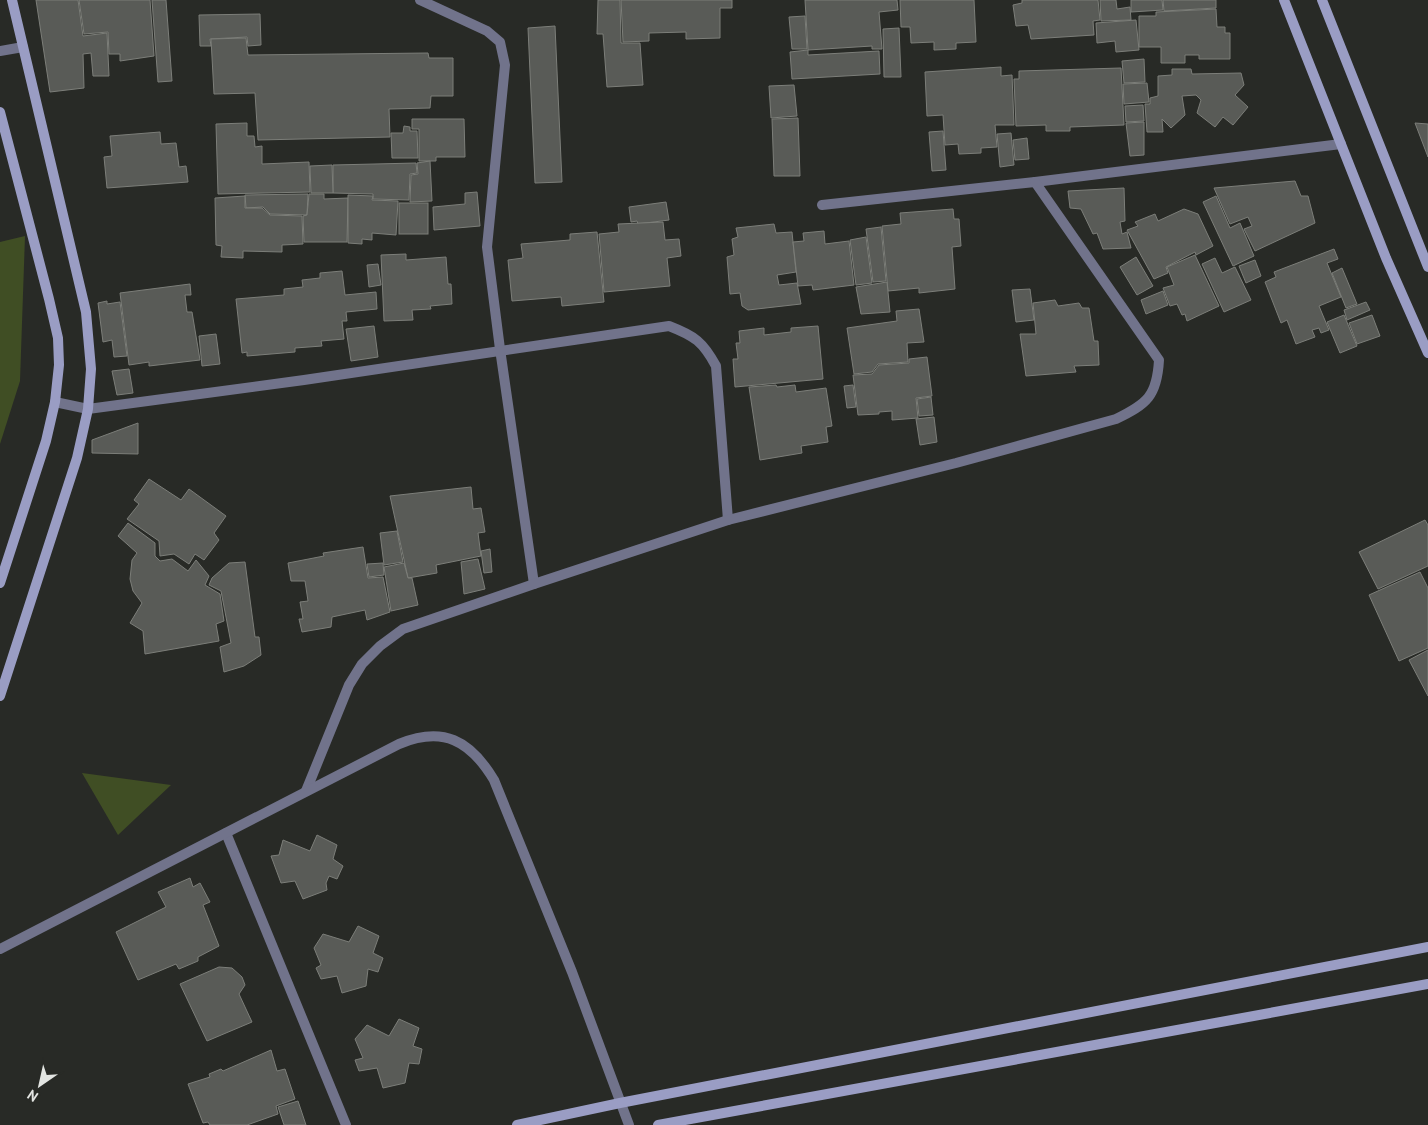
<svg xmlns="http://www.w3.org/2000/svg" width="1428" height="1125" viewBox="0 0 1428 1125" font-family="'PT Sans',sans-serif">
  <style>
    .green { fill: #404e24 }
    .building { fill: #595b57; stroke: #7c7e79 }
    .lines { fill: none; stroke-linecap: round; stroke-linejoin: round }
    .lane { stroke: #71738b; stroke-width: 10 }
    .street { stroke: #71738b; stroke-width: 10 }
    .secondary { stroke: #9a9dc4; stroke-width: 10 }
  </style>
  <rect width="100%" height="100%" fill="#282a26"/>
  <g class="green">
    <polygon points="25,236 20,381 0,444 0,242"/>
    <polygon points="82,773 171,785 118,835"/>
  </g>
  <g class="building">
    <polygon points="36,0 78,0 83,36 107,33 109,76 93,76 91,53 83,54 84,88 50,92"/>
    <polygon points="79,0 150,0 154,56 120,61 120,54 109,54 108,32 84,34"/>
    <polygon points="152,0 166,0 172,81 158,82"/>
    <polygon points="598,0 620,0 621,43 640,43 643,85 607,87 603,34 597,34"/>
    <polygon points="621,0 732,0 732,8 720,8 720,38 686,39 686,32 649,33 649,41 623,42"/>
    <polygon points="805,0 897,0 898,10 879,12 882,49 872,49 872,46 808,50"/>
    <polygon points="900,0 974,0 976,42 956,43 956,49 934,50 934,42 911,43 910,27 901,27"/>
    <polygon points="1022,0 1098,0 1100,20 1093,21 1094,35 1031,39 1028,25 1016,26 1013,5 1022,3"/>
    <polygon points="1100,0 1116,0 1117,9 1130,7 1131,20 1101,21"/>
    <polygon points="1131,0 1162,0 1163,10 1131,12"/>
    <polygon points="1163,0 1216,0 1216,8 1164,11"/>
    <polygon points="1216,9 1217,27 1225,27 1225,33 1230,33 1230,59 1199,59 1199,55 1185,55 1185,63 1161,63 1161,47 1139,47 1139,16 1156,16 1156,12"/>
    <polygon points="260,14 261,45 248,46 247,37 210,39 211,46 200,46 199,15"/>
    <polygon points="805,16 807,49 792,49 789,17"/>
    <polygon points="1136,20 1139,50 1116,52 1115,41 1097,43 1096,23"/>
    <polygon points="555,26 562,182 535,183 528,28"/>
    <polygon points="899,28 901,77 884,77 883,29"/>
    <polygon points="246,38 248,55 428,53 429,58 453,58 453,96 431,96 430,108 389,109 390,137 258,140 255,93 214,94 211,39"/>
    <polygon points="808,50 808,55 879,51 880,74 792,79 790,52"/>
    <polygon points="1144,59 1145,82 1124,83 1122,61"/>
    <polygon points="1001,67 1001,76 1012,75 1014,125 995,125 997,147 981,148 981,153 959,154 958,144 945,145 943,115 927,116 925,72"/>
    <polygon points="1121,68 1124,125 1070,127 1070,131 1046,131 1046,125 1016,126 1014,79 1019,79 1019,71"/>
    <polygon points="1172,69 1191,69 1192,74 1241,73 1244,85 1235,95 1248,107 1233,125 1223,117 1215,127 1197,113 1201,100 1196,95 1182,96 1185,115 1171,128 1162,119 1163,132 1147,132 1145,104 1150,104 1150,98 1158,96 1158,76 1172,75"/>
    <polygon points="1147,83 1149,102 1124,104 1123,84"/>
    <polygon points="794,85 797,116 771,118 769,86"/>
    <polygon points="1143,105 1144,121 1126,122 1125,106"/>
    <polygon points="798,118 800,176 774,176 772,119"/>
    <polygon points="412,119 464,119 465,157 436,157 436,161 419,161 419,129 412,129"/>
    <polygon points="1144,122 1144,155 1130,156 1126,123"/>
    <polygon points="247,123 247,136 254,136 255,147 262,146 262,164 309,162 310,192 218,194 216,124"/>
    <polygon points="1415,123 1428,124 1428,157"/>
    <polygon points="404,126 410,127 410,131 417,131 418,158 392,158 391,133 403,133"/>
    <polygon points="943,131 946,170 932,171 929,132"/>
    <polygon points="160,132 161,144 176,143 179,167 186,166 188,182 107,188 104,157 112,156 110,136"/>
    <polygon points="1011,133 1014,165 1000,167 997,134"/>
    <polygon points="1027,138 1029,159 1015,160 1013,140"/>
    <polygon points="430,161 432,201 410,202 411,175 418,174 417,163"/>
    <polygon points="416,163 417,173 410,174 409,200 373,199 373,194 333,193 333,165"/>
    <polygon points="332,165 333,193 311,193 310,166"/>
    <polygon points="1295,181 1301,196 1308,196 1315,223 1255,251 1244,229 1252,226 1248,217 1230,224 1214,188"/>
    <polygon points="1124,188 1125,221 1120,222 1122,234 1127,232 1131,248 1103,249 1097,233 1093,234 1081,209 1070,208 1068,191"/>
    <polygon points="477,192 480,226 434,230 433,207 465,204 465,193"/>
    <polygon points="308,194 307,215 270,214 263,207 246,208 245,195"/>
    <polygon points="309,194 324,194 324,199 348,198 347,242 304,242 303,216 307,215"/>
    <polygon points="348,195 373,196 372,200 398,201 396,235 372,233 372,240 362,239 362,244 348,243"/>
    <polygon points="245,196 245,208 262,208 270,215 302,216 303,244 282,245 282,252 243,251 243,258 221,257 222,246 216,245 215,198"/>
    <polygon points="1216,196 1230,228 1240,223 1254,256 1233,266 1203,202"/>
    <polygon points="666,202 669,220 638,224 637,221 631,222 629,207"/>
    <rect x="399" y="203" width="29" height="31"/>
    <polygon points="953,209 954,219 959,219 961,246 952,247 955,289 919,293 919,288 888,291 882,226 901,224 900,213"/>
    <polygon points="1184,209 1198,214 1213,246 1196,255 1195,252 1166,267 1168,273 1154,279 1127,230 1138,226 1135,222 1155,214 1158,221"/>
    <polygon points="663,222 665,240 679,239 681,256 667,258 670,286 604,292 599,234 619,232 618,224"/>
    <polygon points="774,224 776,233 792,232 796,272 777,275 779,285 797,283 801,304 748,310 742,306 740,293 730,294 727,257 734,255 732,239 738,237 736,228"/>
    <polygon points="881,227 886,281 873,282 866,229"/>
    <polygon points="824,231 825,244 849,241 854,285 813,290 812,285 798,286 793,242 804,241 803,233"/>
    <polygon points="597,232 604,302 562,306 561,297 512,301 508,260 523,258 521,244 570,240 570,234"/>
    <polygon points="866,237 872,283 856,285 850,240"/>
    <polygon points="1334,249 1338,259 1327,263 1341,297 1319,306 1329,330 1321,333 1319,328 1312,330 1315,337 1296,344 1287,320 1281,323 1265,282 1276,277 1274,272"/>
    <polygon points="406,254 406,260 446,257 448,284 451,284 452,304 430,306 431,309 412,310 413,320 384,321 381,255"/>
    <polygon points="1195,255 1219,306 1187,321 1185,314 1182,315 1177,304 1170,306 1163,288 1174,285 1167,267"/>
    <polygon points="1136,257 1153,286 1137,295 1120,267"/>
    <polygon points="1215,258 1222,273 1235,267 1251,300 1224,312 1202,264"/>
    <polygon points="1255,260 1261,276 1246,283 1239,266"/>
    <polygon points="378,264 381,285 369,287 367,265"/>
    <polygon points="1342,268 1357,304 1346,308 1332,273"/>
    <polygon points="342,271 345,295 376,292 377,309 346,312 347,321 342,321 344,339 321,341 322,346 295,348 295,352 247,356 247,352 242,353 236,299 284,295 284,289 303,287 302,280 320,278 320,273"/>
    <polygon points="887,282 890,312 861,314 856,287"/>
    <polygon points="190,284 191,295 185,295 187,312 192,312 200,360 149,366 149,362 129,365 120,293"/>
    <polygon points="1030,289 1034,320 1016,322 1012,290"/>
    <polygon points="1163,291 1168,305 1146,314 1141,300"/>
    <polygon points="1055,300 1058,306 1079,303 1082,308 1089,308 1094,341 1098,341 1099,365 1074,366 1076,372 1026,376 1020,334 1036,334 1033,303"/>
    <polygon points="107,301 107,304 120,302 127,356 114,357 112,340 103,342 98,303"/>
    <polygon points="1366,302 1370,310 1347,320 1344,310"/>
    <polygon points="919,309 924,342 907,343 908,362 878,364 872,372 854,374 847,328 897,321 896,311"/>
    <polygon points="1344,315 1357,346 1340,353 1327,322"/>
    <polygon points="1372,315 1380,336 1357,344 1349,323"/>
    <polygon points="374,326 378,357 351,361 346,329"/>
    <polygon points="818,326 823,379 735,387 733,359 738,359 736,343 740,343 739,331 764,328 764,335 791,332 791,328"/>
    <polygon points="216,334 220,364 202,366 199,336"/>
    <polygon points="927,357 932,396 916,398 918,418 892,420 892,411 879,412 879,414 858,415 853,375 872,374 879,365 909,363 909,359"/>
    <polygon points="129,369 133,393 117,395 112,371"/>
    <polygon points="776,385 777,387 795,385 796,392 826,388 832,426 826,427 828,442 801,446 802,453 760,460 749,387"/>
    <polygon points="853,385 856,407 847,408 844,386"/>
    <polygon points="931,397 933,415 919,416 917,399"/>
    <polygon points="934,417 937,442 920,445 916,419"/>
    <polygon points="138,423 138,454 92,453 92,440"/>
    <polygon points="149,479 181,500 189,489 226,516 214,533 219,540 204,560 195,554 189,564 174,554 160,556 159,541 127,519 139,504 134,500"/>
    <polygon points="471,487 473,509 481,508 485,532 478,533 481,556 436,565 437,573 408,578 390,496"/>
    <polygon points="1425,520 1428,525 1428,566 1378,589 1359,552"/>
    <polygon points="128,523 155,543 155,556 160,561 172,559 188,571 196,560 209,576 205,585 220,594 224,621 216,624 219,641 145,654 143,631 130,623 142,603 133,591 130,579 132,560 137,553 118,536"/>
    <polygon points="397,531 403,562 384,565 380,533"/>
    <polygon points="363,547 368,578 383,577 390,612 367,620 365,610 332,617 331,627 302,632 299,619 303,619 300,602 308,601 305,581 291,581 288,563 324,556 323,553"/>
    <polygon points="490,549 492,572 484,573 481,551"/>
    <polygon points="478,559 485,589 464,594 461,562"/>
    <polygon points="245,562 255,637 259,637 261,655 244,666 224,672 220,647 231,643 221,591 209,585 212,578 229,563"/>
    <polygon points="383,563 384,575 369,577 367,564"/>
    <polygon points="404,563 408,578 412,578 418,605 391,611 384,567"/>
    <polygon points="1420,572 1428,588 1428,648 1399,661 1369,595"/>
    <polygon points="1428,650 1428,696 1409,660"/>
    <polygon points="317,835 337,845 333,859 343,866 337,879 329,876 326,883 327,890 303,899 295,881 281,883 271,856 279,855 283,840 310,851"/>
    <polygon points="190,878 193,887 200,883 210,902 203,905 219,946 198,957 198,961 179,969 176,964 138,980 116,932 166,907 158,892"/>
    <polygon points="358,926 379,936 373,953 383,958 378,972 368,969 366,986 342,993 337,976 321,979 316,968 321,965 314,948 323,934 349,942"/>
    <polygon points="219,967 232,968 242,977 245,985 239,994 252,1022 207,1041 180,984"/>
    <polygon points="399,1019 419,1028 413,1046 422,1049 419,1064 409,1063 405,1083 383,1088 377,1068 359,1071 355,1060 363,1058 355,1039 367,1025 389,1036"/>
    <polygon points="271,1050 277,1071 285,1069 295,1099 276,1106 278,1114 247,1125 210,1125 208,1122 203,1123 188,1084 210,1077 209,1074 221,1069 223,1071"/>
    <polygon points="298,1101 306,1125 284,1125 278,1107"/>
  </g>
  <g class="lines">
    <g class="lane">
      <polyline points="420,0 487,31 500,42 505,65 487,247 500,349"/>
      <polyline points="0,51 23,47"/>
    </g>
    <g class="street">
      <polyline points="822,205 1035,182 1341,144"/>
      <polyline points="500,349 534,584"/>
      <path d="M55 402 88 409 304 380 669 326C695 336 703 342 716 366L728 520"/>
      <path d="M306 791 349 685 362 664 380 646 403 629 534 584 728 520 956 463 1116 419C1147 404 1157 396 1159 360L1035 182"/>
      <polyline points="226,833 346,1125"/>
      <path d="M0 949 399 744C443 726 470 740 494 780L572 972 629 1125"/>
    </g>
    <g class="secondary">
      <polyline points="1284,0 1386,258 1428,353"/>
      <polyline points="1322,0 1428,267"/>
      <polyline points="0,112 49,299 58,338 59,365 55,402 46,441 0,583"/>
      <polyline points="0,696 77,458 88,409 91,369 86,312 12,0"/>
      <polyline points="517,1125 620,1103 1428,947"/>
      <polyline points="658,1125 1428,984"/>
    </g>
  </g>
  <g transform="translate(40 1085) rotate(214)" stroke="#282a26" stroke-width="4" paint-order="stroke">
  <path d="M0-4L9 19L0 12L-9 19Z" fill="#e3e5e2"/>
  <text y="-8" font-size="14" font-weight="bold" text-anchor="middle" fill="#e3e5e2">N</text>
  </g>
</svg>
